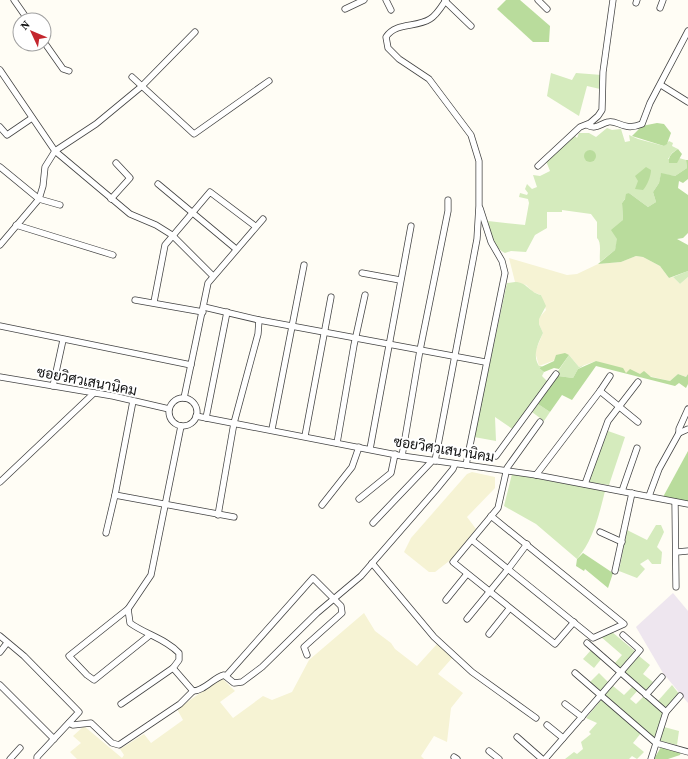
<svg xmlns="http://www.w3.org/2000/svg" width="688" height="759" viewBox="0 0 688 759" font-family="'Source Serif 4',Sarabun,serif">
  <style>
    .industrial { fill: #eee6ef }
    .farmland { fill: #f6f3d4 }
    .green { fill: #d5ebbd }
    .forest { fill: #b9dc9c }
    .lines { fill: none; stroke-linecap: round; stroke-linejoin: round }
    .minor-casing { stroke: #444; stroke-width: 7 }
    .minor { stroke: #fff; stroke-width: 5.5 }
    .labels { text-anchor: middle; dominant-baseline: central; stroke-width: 4; stroke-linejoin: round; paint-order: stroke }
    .street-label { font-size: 14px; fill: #111; stroke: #fff }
  </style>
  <rect width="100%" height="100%" fill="#fffdf5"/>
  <polygon class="industrial" points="673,593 688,611 688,703 663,673 636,627"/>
  <g class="farmland">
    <polygon points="636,256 643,257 660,266 669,278 673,277 680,284 688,277 688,374 686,377 678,374 670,381 640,374 626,373 596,361 579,367 569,355 539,366 535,352 543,333 539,324 539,318 546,310 541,295 533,292 526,285 515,282 509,258 567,275 577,274 598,264 621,262"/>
    <polygon points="472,472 495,477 495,488 467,517 476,529 453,558 435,572 429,572 404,552 411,538 467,474"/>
    <polygon points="364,613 375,631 391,643 395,649 417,666 437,644 453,657 438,674 463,693 451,708 447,742 434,736 421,756 424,759 77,759 70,752 81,743 73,736 84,726 122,758 124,755 120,749 144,734 151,743 183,720 177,709 222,678 235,691 220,702 233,718 263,696 272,700 292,692 309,660"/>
  </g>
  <g class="green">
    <polygon points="551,73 572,80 576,73 602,75 600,89 587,86 579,116 547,96"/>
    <path d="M607 128 612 130 621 129 625 142 630 141 629 135 638 139 664 146 669 141 673 143 672 146 678 149 672 153 668 159 679 158 686 160 687 168 675 176 661 174 659 183 653 192 656 202 648 207 629 193 622 203 623 220 615 250 600 262C599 253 602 243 597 238V222L591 214 562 210V212H547V228L535 235 526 252 511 251 505 253C492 246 491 234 488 221L525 225 529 203 528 199 519 197 520 193 527 195 528 193 525 189 527 184 532 189 537 187 533 175 540 176 550 171 546 161 575 136 577 138 579 133H589L596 137Z"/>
    <polygon points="688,271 688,277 680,284 673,277"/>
    <path d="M515 282C527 282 530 293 541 295L546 306 539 319V324L543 333C538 344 532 355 539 366H543L539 368 544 372 542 376 547 381 556 374 569 355 579 367 584 365 578 369 573 378 558 376 556 374 514 430 495 417 496 441 474 437 507 283Z"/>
    <polygon points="538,404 550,412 544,421 532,412"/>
    <polygon points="608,431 625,437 609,485 588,482"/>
    <path d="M512 474 605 491C599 515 593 541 577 559L536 524 504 506Z"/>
    <polygon points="656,525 661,525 664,532 657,547 662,552 661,564 652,564 648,559 640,564 645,569 637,578 619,571 627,530 647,540"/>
    <polygon points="612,632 636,652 620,670 614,664 622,655 600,636"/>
    <polygon points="592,649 602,658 594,668 583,659"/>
    <polygon points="639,656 650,665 643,674 653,682 646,691 624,673"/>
    <polygon points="599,673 608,682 601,691 590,682"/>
    <polygon points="672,685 680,695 666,709 657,702"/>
    <polygon points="613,686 624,695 633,686 638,690 630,699 636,704 645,695 664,713 655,740 605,695"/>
    <polygon points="602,699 641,733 633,743 644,752 637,759 632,756 629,759 565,759 574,752 577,754 583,749 581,742 591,734 589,732 597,723 586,718"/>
    <polygon points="664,727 679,731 677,745 660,741"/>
  </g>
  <g class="forest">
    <polygon points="506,0 520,0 550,26 549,42 533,42 497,9"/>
    <polygon points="657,123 664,124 671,133 667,144 664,146 632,136 642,126"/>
    <path d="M678 149 682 154 677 163H669C668 156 672 153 678 149Z"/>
    <circle cx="590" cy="156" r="6"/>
    <polygon points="686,160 688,160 688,179 683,183 679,181 678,188 688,195 688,233 683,238 677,239 688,245 688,271 669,278 660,266 643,257 636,256 621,262 598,264 615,250 617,239 611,230 623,220 622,203 625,199 626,194 629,193 648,207 656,202 653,192 659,183 661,173 675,176 687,168"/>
    <path d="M646 167 651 170C651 176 647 186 643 190L635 189 638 181 635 176Z"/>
    <polygon points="565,353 569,355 559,369 554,368 544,372 539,368 554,361 556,355"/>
    <polygon points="596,361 623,368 626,373 630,369 640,374 644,371 651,377 670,381 678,374 686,377 688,374 688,384 686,388 679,383 675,386 596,366 572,400 562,395 550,412 538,404 558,376 573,378 578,369"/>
    <polygon points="688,451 688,502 663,497"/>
    <polygon points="583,553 613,573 608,588 585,569 584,571 576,566 577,559"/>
    <polygon points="661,747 681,752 680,755 668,759 654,759"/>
  </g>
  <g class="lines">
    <defs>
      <g id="minor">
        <polyline points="14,0 28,20"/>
        <polyline points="386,0 391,10"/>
        <polyline points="538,0 547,9"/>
        <polyline points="445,1 471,26"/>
        <polyline points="636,3 637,0"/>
        <polyline points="660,8 663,0"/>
        <polyline points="345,9 364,0"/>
        <polyline points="44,42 63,69 69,71"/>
        <polyline points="0,70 55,151 130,214 156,225 172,235 213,276"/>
        <polyline points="132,77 194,134 269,81"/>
        <polyline points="661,85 688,102"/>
        <path d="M587 125C596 130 600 124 608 122 617 119 623 132 642 124L650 103 688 31"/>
        <polyline points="0,127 7,135 32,118"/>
        <polyline points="538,166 580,127 590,123 598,116 602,110 603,72 613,0"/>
        <polyline points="0,167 39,199 60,205"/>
        <polyline points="158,184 236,249"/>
        <polyline points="111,199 130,178 116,163"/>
        <polyline points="16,225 113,255"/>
        <polyline points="0,245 39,199 43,186 45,167 55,151 96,124 142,86 195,32"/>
        <polyline points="362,273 400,280"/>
        <polyline points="135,300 203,312"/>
        <polyline points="154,302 165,245 210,192 255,226"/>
        <polyline points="204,307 259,320 485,362"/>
        <polyline points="0,326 191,365"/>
        <polyline points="0,377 113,396 169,409"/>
        <polyline points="53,386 63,340"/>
        <polyline points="600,391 610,376"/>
        <polyline points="184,398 208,283 263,219"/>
        <circle cx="183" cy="412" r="14"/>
        <polyline points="133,401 115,495 234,517"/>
        <polyline points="196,416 402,456 536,475 688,504"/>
        <polyline points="206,418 227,312"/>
        <polyline points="540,422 507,468 498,508 453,562 555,644 574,622"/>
        <path d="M181 426 151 575 128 609 130 623C145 634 166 639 179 653V660L173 668 193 691C204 691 213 678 224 675L234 683 242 682 262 667 317 613 361 576 435 491 453 469 455 464"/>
        <polyline points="272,429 304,265"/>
        <polyline points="679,433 688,429"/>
        <polyline points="305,436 331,297"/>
        <polyline points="337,443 354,345 365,295"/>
        <polyline points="370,449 411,226"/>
        <polyline points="402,456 420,350 448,211 448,200"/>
        <polyline points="496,456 556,374"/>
        <path d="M435 461 477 239 479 206V161L471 135 429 79 399 59 388 48 386 37C396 22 416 28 430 19 436 16 442 6 446 0"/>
        <polyline points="466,465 505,273 502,261 491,242 480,208"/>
        <polyline points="536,475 600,391 638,422"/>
        <polyline points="0,482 94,393"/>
        <polyline points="585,484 608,421 638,382"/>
        <polyline points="622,491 637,448"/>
        <polyline points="649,496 659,469 679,433 679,429 688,409"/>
        <polyline points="359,499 391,473 395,454"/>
        <polyline points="675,502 676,587"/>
        <polyline points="322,505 352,467 359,447"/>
        <polyline points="218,515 234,423 258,334 259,320"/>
        <polyline points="373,523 432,461"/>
        <polyline points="600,532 622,542"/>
        <polyline points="106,533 115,495"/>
        <polyline points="472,540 593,638 624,624 491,516"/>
        <polyline points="677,552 688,551"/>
        <polyline points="372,563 434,637 472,672 536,718"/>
        <polyline points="615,571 632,493"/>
        <polyline points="446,600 467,574"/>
        <polyline points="128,609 69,656 87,675 94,680 150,635"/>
        <polyline points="467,619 509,568 527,544"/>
        <polyline points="489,634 509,609"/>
        <polyline points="0,636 24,656 79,712 37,757 37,759"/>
        <polyline points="587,643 666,712"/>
        <polyline points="0,652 7,643"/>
        <polyline points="575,673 656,743 688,752"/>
        <polyline points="226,676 313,578 341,606 342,613 304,647 307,655"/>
        <polyline points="0,685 54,739"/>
        <polyline points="646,695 662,677"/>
        <polyline points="121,704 173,668"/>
        <polyline points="565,704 582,717"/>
        <polyline points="69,723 73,725 91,723 112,743 119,745 180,704 193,691"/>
        <polyline points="547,725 563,738"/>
        <polyline points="517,737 542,759"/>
        <polyline points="489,751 499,759"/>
        <polyline points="454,757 457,759"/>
        <polyline points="10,759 20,748"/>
        <polyline points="545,759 640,650 623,635"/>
        <polyline points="651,759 666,712 680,696"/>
      </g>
    </defs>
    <use href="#minor" class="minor-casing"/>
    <use href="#minor" class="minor"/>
  </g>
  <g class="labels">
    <g class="street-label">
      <text transform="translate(87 381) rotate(11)">ซอยวิศวเสนานิคม</text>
      <text transform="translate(444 449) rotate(9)">ซอยวิศวเสนานิคม</text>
    </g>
  </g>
  <g transform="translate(32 32) rotate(314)"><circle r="19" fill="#ffffff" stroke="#a0a0a0"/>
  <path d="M0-3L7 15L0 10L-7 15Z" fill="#c4262e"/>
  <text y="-6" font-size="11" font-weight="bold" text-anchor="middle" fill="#111111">N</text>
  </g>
</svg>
